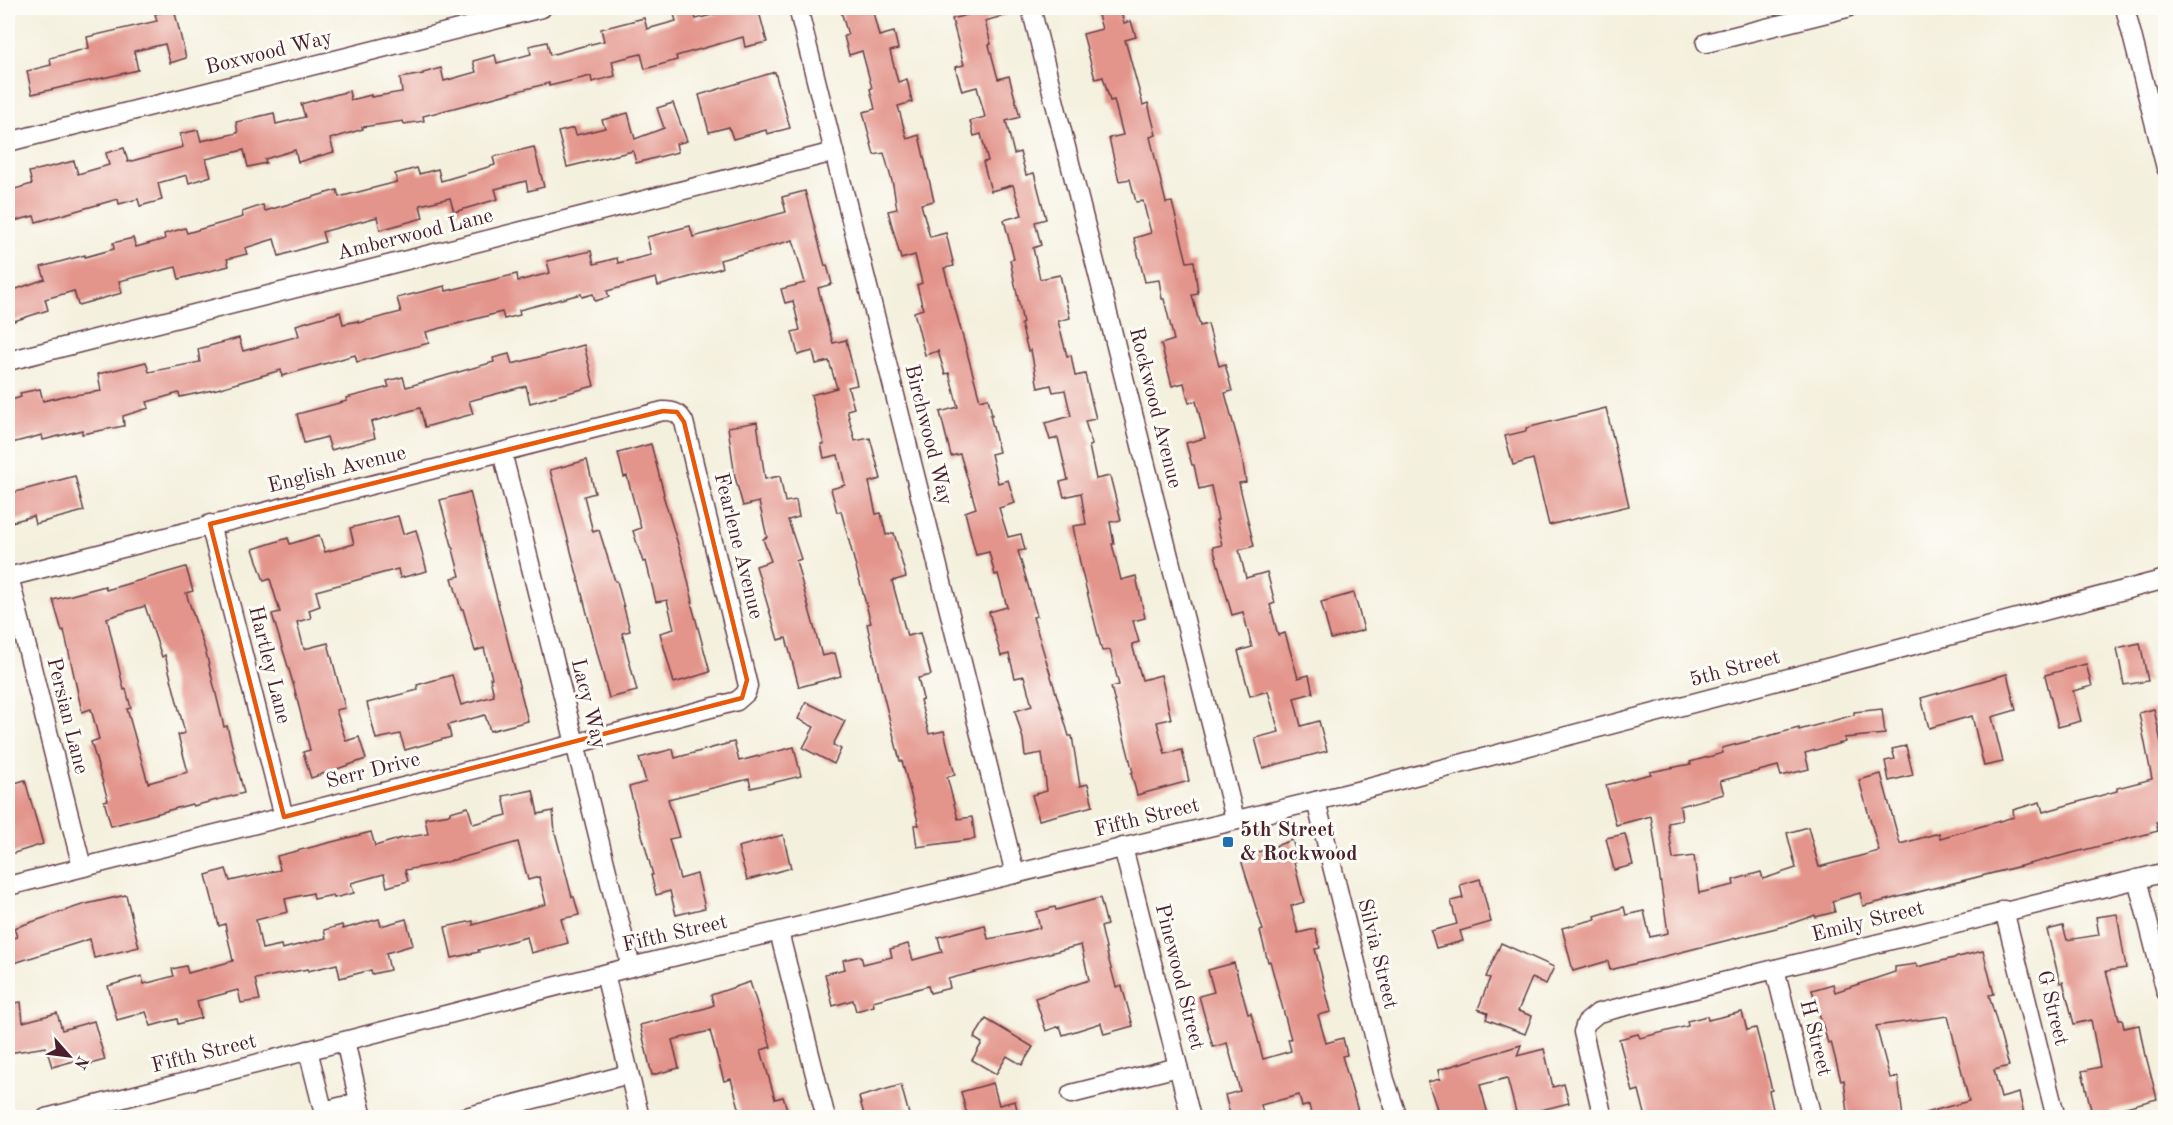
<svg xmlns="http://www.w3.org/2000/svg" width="2173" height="1125" viewBox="0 0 2173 1125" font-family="'Old Standard TT',serif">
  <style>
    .building { fill: #e3948b; fill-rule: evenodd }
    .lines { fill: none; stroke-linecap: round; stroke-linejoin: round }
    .street-casing { stroke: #643e46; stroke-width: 21 }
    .street { stroke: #fff; stroke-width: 18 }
    .marked { fill: none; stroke: #e8590c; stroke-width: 4.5; stroke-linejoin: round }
    .poi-dot { fill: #1f6fb2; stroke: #fdfcf7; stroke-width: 2 }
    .labels { text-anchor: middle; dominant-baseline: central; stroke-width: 6; stroke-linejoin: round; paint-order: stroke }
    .street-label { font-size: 21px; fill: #4a1f2b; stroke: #fdfcf7 }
    .poi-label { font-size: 21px; font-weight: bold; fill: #4a1f2b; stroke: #fdfcf7; text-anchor: start }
  </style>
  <rect width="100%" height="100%" fill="#fdfcf7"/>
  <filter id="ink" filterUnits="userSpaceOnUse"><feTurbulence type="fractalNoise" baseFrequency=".0167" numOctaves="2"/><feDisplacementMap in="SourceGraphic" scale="12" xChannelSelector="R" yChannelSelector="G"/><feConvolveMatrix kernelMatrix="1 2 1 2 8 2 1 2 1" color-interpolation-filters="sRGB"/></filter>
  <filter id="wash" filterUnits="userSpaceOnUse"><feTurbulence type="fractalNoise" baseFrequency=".008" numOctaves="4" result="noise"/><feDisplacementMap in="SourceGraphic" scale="24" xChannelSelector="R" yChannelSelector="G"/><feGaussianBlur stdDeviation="1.35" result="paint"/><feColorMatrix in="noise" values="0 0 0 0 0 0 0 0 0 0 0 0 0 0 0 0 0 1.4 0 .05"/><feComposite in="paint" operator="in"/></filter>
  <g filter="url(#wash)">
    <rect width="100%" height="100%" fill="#f4f0de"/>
    <g id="blocks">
      <g class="building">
        <polygon points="683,8 692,8 696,19 738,8 758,8 767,42 745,47 743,37 676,56 677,60 645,69 641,54 612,61 615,76 592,82 591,76 549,86 549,83 423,116 424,121 404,124 403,121 362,127 363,129 330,139 334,152 298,162 295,150 265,159 266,163 248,167 244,150 206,159 211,176 189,183 187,175 158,183 162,200 140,206 138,199 119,204 118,199 36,222 34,216 14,221 8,191 32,184 29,172 74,161 78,174 109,165 106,153 124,148 128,162 183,147 180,134 198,130 201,141 238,133 236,122 274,113 276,124 305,117 301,104 349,91 351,100 371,95 371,97 402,92 400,78 423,74 423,73 441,68 444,81 476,72 473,61 495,55 497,63 531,54 529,46 547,42 550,55 583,46 604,41 601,29 644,18 647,29 676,21 673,11"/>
        <polygon points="840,8 872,8 879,36 894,32 898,49 890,51 898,82 907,79 912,102 898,106 907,139 919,135 934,201 921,204 930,237 946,233 954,266 944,268 980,400 988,398 992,415 990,415 999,452 991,454 998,483 1008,480 1015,503 999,508 1008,537 1021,534 1025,550 1018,551 1037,616 1033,617 1069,736 1072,736 1080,786 1088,784 1093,806 1039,820 1032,795 1047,791 1042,753 1025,756 1023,739 1015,711 1032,706 1024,676 1015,678 1009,654 1001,656 989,612 1007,607 998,574 995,575 989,552 976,555 965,512 976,508 960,454 951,456 940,412 958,407 949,373 945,374 938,351 925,355 914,312 923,309 917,285 922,283 915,255 901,259 888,211 897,209 893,185 884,153 874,155 863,112 875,109 870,89 872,88 862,51 849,55 844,36 848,35"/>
        <polygon points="969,8 1017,8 1017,12 985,21 991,44 989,45 998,79 1009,76 1020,117 1006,121 1014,154 1020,152 1026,175 1034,173 1046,219 1035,222 1041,245 1033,248 1040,279 1060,275 1070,318 1058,321 1067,356 1071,355 1075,376 1085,374 1096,419 1085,421 1092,445 1089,446 1096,479 1110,476 1121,520 1110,522 1114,544 1112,544 1121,580 1136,576 1145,618 1133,621 1139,642 1132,644 1142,680 1161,675 1171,719 1157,722 1165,754 1182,750 1189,781 1137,795 1131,773 1133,772 1111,687 1119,685 1110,650 1102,651 1081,568 1073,526 1086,524 1081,493 1064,497 1060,482 1068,480 1058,438 1050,440 1045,423 1071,416 1065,390 1053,392 1051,385 1038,388 1031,350 1028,351 1021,324 1023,323 1010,260 1014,259 1004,220 1022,215 1013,185 991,191 983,162 988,161 981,134 974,136 970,121 985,117 977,87 962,91 955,67 964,65 952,19 970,14"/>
        <polygon points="1096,8 1120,8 1124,23 1131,21 1136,37 1125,40 1143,105 1148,103 1156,135 1150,137 1166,203 1172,202 1187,262 1194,261 1198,294 1192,295 1200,326 1208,324 1219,366 1225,364 1232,391 1225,393 1241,452 1246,482 1239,483 1254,546 1239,550 1246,578 1267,572 1275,603 1270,605 1278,635 1285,633 1298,678 1309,675 1313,693 1294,698 1301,726 1319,721 1327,751 1263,768 1255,738 1279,732 1268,691 1250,696 1238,651 1252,647 1243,612 1232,615 1213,547 1222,545 1216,520 1218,520 1211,486 1199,489 1194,465 1192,465 1186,443 1205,438 1196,401 1189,403 1184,383 1172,386 1161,344 1174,340 1164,299 1162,299 1159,280 1145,282 1134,238 1151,233 1143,201 1136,202 1130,179 1119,181 1109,138 1123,135 1114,100 1110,101 1103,77 1095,79 1083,34 1102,29"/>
        <polygon points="174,9 186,58 170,63 165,44 134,51 138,70 32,94 27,71 51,65 50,58 89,48 87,37 157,21 155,14"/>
        <polygon points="775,72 790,128 767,134 766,130 733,139 729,127 709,132 699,95"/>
        <polygon points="673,103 687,141 676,144 678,152 636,163 633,151 567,167 558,132 574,128 576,135 605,128 602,120 628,113 635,139 664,128 657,108"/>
        <polygon points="534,147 544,187 528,191 526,181 495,189 498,199 454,212 450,198 420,205 423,218 380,230 377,217 322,232 325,242 279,256 274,239 245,248 247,254 227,259 229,266 179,279 176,267 132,278 119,281 122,293 78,305 74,291 45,299 48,310 8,323 8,292 45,279 41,267 85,255 85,257 114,249 113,243 133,238 136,247 165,239 164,234 185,228 187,233 243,217 242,212 263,205 265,211 337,190 339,197 397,182 395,174 417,168 419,174 438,169 441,181 495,165 493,157"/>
        <polygon points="805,191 825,266 827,265 832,284 818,288 827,323 833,343 846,340 857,385 848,387 854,408 847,410 855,441 870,438 881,479 869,482 876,514 881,513 886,535 894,533 906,577 892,581 907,636 920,633 931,675 918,678 923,699 920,700 929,734 944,731 955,775 947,777 958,819 972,817 975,839 917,847 914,825 919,825 902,761 900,761 880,682 867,624 871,623 841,511 837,512 831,489 845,485 838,455 824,458 821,444 824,444 811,395 837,388 829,361 816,364 813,351 798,355 792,332 800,330 793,301 785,303 781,289 805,283 793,240 720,260 722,268 658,286 656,278 607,291 609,297 595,301 593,294 582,297 581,294 519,310 520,315 504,319 502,312 460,323 426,332 429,343 357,362 355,355 282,376 281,370 217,389 180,397 179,393 147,402 149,408 123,416 124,426 82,434 82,430 43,440 42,435 8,444 8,401 21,397 20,393 40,389 43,401 68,395 68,396 101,391 98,374 146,362 149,372 200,362 198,349 239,338 243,351 299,336 296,325 340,312 343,324 358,321 358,323 401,312 397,298 445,286 446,291 517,274 518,281 550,273 547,261 564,257 591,251 594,264 617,258 618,263 651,255 647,237 690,226 693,237 786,212 782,197"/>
        <polygon points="584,345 594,386 530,403 526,386 469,401 473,414 425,427 420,408 371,422 375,438 331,450 327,437 304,443 297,414 347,401 346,398 389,387 387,381 403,377 406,387 494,362 493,358 509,354 512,364"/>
        <polygon points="1606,408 1629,506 1549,525 1533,459 1513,465 1505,436 1526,431 1526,428"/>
        <polygon points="757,422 765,479 780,476 785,502 796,500 799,517 788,520 801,559 796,561 822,656 835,653 841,676 799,687 786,638 778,640 756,566 771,561 763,539 767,537 759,502 743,506 735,477 728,427"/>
        <polygon points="651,444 664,494 663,495 684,564 693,602 691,602 710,672 674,683 660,633 674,629 667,600 656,602 646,561 643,562 633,531 641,528 627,476 624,477 618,453"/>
        <polygon points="587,460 595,493 584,496 593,532 599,530 615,581 617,581 630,631 622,633 637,691 609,698 550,470"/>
        <polygon points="75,476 84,511 35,524 33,516 8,523 8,494"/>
        <polygon points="470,492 528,721 490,731 485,715 448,725 451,737 405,750 400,734 376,739 367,703 418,690 417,685 452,675 461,705 494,696 490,678 492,678 484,648 475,651 463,609 461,609 452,578 460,576 440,500"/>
        <polygon points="398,516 403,534 416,530 427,571 400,578 398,569 316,591 320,606 309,610 311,618 297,622 304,649 328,643 345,708 336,710 346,741 359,737 366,759 311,778 303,752 310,750 293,683 272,614 280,612 270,579 264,581 253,549 288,538 290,544 319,535 325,552 354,544 350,528"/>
        <path d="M186 567 193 591 186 593 206 653 224 727 227 726 244 793 193 806 192 804 111 826 104 801 108 800 91 742 99 739 91 709 82 712 64 630 62 631 53 600 105 586 106 590ZM145 606 162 657 165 655 185 733 178 735 188 772 148 783 127 709 131 708 126 689 124 690 107 618Z"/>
        <polygon points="1354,593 1364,630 1331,639 1321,602"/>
        <polygon points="2140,643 2148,681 2124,685 2117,648"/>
        <polygon points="2086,664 2092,686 2073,691 2081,721 2058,727 2045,675"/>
        <polygon points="2007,674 2016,710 1992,717 2003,762 1984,766 1972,716 1929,728 1921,698"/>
        <polygon points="806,702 845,721 833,745 841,749 834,764 803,748 814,727 798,719"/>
        <polygon points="1882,709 1885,734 1844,738 1845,742 1805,753 1809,769 1781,776 1778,766 1720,781 1724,794 1680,806 1682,820 1668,823 1673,859 1694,856 1699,893 1734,885 1733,880 1761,872 1763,879 1796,868 1787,833 1808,827 1819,867 1879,851 1859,780 1881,774 1900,844 1939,833 1940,838 2014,817 2013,810 2040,802 2043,812 2117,791 2117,788 2152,779 2139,713 2154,709 2166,766 2166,820 2156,822 2158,831 2139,836 1863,906 1860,893 1832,901 1835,912 1815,917 1815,915 1784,926 1610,970 1608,961 1573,971 1562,928 1596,919 1595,916 1624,907 1626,915 1644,911 1650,937 1668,933 1651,816 1616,825 1606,785 1651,774 1650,772 1691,764 1690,762 1723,753 1722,748 1799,728 1799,730 1854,715 1854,712"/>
        <polygon points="734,742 739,761 794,747 801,776 751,788 749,779 668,799 679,837 669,839 680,879 697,874 705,908 676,915 670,891 656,895 651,875 653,875 629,787 646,782 639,758 673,749 675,758"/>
        <polygon points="1906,746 1913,775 1889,781 1885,761 1895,759 1892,749"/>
        <polygon points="25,780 43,844 8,855 8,785"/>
        <polygon points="533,790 538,814 553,811 555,832 572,897 574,897 579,915 561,919 568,943 531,953 527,937 478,950 479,952 452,958 445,927 473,921 473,925 546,904 539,877 528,880 518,842 443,863 405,870 408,881 387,887 384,874 351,883 354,893 334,898 333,895 314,899 313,893 285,899 288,912 256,920 262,949 281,945 282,949 326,938 324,930 342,925 343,929 379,919 381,926 406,919 413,945 386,953 390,970 372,974 371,970 340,978 337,964 308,971 308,969 255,979 260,1000 241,1003 238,990 197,1001 201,1018 178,1024 177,1019 151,1026 146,1012 117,1020 108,986 142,976 144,984 174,976 172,969 186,966 188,973 233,961 225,924 219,926 206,875 226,869 230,881 280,870 277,856 371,832 375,846 402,838 428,834 425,818 450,814 450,812 468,807 473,824 507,815 503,796"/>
        <polygon points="1625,834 1633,865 1614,870 1606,838"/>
        <polygon points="783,835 791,868 747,880 738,847"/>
        <polygon points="1292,840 1299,860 1294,862 1304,902 1291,906 1298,933 1315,929 1320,948 1315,949 1331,1012 1318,1015 1326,1043 1343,1038 1347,1055 1342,1056 1360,1118 1312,1118 1309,1105 1302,1107 1299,1095 1261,1105 1264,1118 1231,1118 1225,1095 1240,1091 1232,1061 1227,1043 1213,1047 1199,996 1214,992 1208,970 1234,963 1248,1014 1251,1013 1263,1059 1291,1051 1288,1039 1291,1039 1270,961 1268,962 1260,931 1263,930 1242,863 1254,859 1253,854"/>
        <polygon points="1480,879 1491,922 1460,931 1463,941 1436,948 1431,931 1457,924 1451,901 1463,898 1460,885"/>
        <polygon points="126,895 139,947 94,958 90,939 8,965 8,939 17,937 14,928 82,905"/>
        <polygon points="1100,898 1107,925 1101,927 1108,957 1116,987 1122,986 1133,1026 1104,1034 1101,1023 1063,1035 1060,1026 1046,1031 1035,998 1089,980 1081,945 948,979 950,988 930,993 928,986 873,1001 874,1006 856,1011 853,1000 833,1006 825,974 845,969 843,960 861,956 863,964 892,957 890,949 908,944 913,960 942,952 938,937 985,925 988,939 1011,935 1040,928 1036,912 1055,907 1056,910"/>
        <polygon points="2117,914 2126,968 2106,971 2119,1019 2122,1019 2124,1028 2139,1025 2145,1056 2146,1056 2157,1099 2110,1111 2112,1118 2093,1118 2082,1071 2100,1067 2091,1020 2074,1024 2063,982 2060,983 2047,930 2063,926 2067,940 2099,935 2096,917"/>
        <polygon points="1501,943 1554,967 1546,984 1532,978 1518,1011 1532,1016 1525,1034 1486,1019 1488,1013 1478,1009 1490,978 1486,977"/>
        <polygon points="1983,951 1994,994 1989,995 2009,1066 1994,1070 2001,1098 2019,1093 2025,1118 1926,1118 1925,1113 1969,1101 1948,1016 1876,1026 1890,1078 1898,1077 1903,1118 1857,1118 1856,1112 1848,1113 1844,1080 1841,1081 1831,1042 1828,1043 1812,990 1833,984 1835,992 1895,972 1895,967 1916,964 1917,967"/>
        <polygon points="750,982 771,1047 761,1050 775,1099 783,1097 789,1115 779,1118 742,1118 731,1079 724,1081 710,1031 672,1040 679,1068 652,1075 640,1025 706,1008 714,1005 711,995"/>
        <polygon points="21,1002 23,1022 57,1013 62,1030 94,1021 105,1060 83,1066 81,1059 52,1067 46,1047 8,1053 8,1004"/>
        <polygon points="1742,1012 1747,1030 1756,1028 1772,1090 1769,1091 1775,1118 1646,1118 1639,1090 1633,1092 1619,1039 1638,1034 1640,1038 1688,1026 1687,1021 1707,1016 1708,1020"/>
        <polygon points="986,1019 1033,1047 1022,1065 1007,1056 996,1074 972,1060 982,1043 974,1038"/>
        <polygon points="1521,1045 1517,1056 1544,1049 1553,1087 1564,1084 1569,1103 1517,1116 1507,1078 1480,1085 1489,1118 1440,1118 1428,1082 1440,1079 1438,1070"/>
        <polygon points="993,1083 999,1105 1015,1101 1019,1118 971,1118 971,1115 967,1115 961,1092"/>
        <polygon points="901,1085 910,1118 865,1118 859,1097"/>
      </g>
    </g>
  </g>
  <g filter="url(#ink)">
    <use href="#blocks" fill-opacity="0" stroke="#643e46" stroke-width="1.5"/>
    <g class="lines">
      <defs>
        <g id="street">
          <polyline points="798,8 1015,874"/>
          <polyline points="1031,8 1235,819"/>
          <polyline points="2125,8 2166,168"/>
          <polyline points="1706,43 1847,8"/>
          <polyline points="8,142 542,8"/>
          <polyline points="8,361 834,152"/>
          <polyline points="502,452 631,967"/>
          <polyline points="210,524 284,817"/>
          <polyline points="9,576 82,867"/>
          <path d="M8 577 663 411C674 411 679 413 684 422L748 686 746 693 737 701 575 744 8 886"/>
          <polyline points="1316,801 1385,1080 1398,1118"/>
          <polyline points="1123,847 1191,1118"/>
          <polyline points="2137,879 2166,992"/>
          <polyline points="2004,910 2056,1118"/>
          <polyline points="779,932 826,1118"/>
          <polyline points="1775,969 1812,1118"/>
          <polyline points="605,974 640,1118"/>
          <polyline points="345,1041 363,1118"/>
          <polyline points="308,1050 325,1118"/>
          <polyline points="1071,1094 1178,1067"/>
          <polyline points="324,1111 359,1102"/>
          <polyline points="46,1118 631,967 1361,790 2166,579"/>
          <polyline points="462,1118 629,1074"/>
          <polyline points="1603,1118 1583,1032 1586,1023 1598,1013 2166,872"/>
        </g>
      </defs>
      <use href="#street" class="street-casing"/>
      <use href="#street" class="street"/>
    </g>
  </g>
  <path class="marked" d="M663 411 677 412 684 422 747 680 742 698 284 817 210 524Z"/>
  <rect class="poi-dot" x="1222" y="836" width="12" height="12" rx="3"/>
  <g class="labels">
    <g class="street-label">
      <text transform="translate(269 53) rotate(-14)">Boxwood Way</text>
      <text transform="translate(415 235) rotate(-14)">Amberwood Lane</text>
      <text transform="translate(1155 408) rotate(76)">Rockwood Avenue</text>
      <text transform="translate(928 435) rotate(76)">Birchwood Way</text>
      <text transform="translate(337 470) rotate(-14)">English Avenue</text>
      <text transform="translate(738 546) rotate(76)">Fearlene Avenue</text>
      <text transform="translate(269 665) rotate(76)">Hartley Lane</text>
      <text transform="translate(1735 669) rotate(-15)">5th Street</text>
      <text transform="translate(588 704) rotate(76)">Lacy Way</text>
      <text transform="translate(67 716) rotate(76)">Persian Lane</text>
      <text transform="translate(373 771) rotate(-14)">Serr Drive</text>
      <text transform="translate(1147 818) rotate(-14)">Fifth Street</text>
      <text transform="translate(1868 922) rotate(-14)">Emily Street</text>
      <text transform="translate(675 934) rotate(-13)">Fifth Street</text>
      <text transform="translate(1377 954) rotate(76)">Silvia Street</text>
      <text transform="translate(1179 977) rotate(76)">Pinewood Street</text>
      <text transform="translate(2052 1008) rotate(76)">G Street</text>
      <text transform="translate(1815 1038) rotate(76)">H Street</text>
      <text transform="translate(204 1054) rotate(-14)">Fifth Street</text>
    </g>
    <g class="poi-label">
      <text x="1240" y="830">5th Street<tspan x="1240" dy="24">&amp; Rockwood</tspan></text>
    </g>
  </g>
  <rect width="2173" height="1125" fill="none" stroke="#fdfcf7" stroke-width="30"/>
  <g transform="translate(69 1056) rotate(118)" stroke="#fdfcf7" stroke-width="4.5" paint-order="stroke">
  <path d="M0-4.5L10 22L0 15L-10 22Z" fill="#4a1f2b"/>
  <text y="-9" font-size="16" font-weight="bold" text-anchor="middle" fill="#4a1f2b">N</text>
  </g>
</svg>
